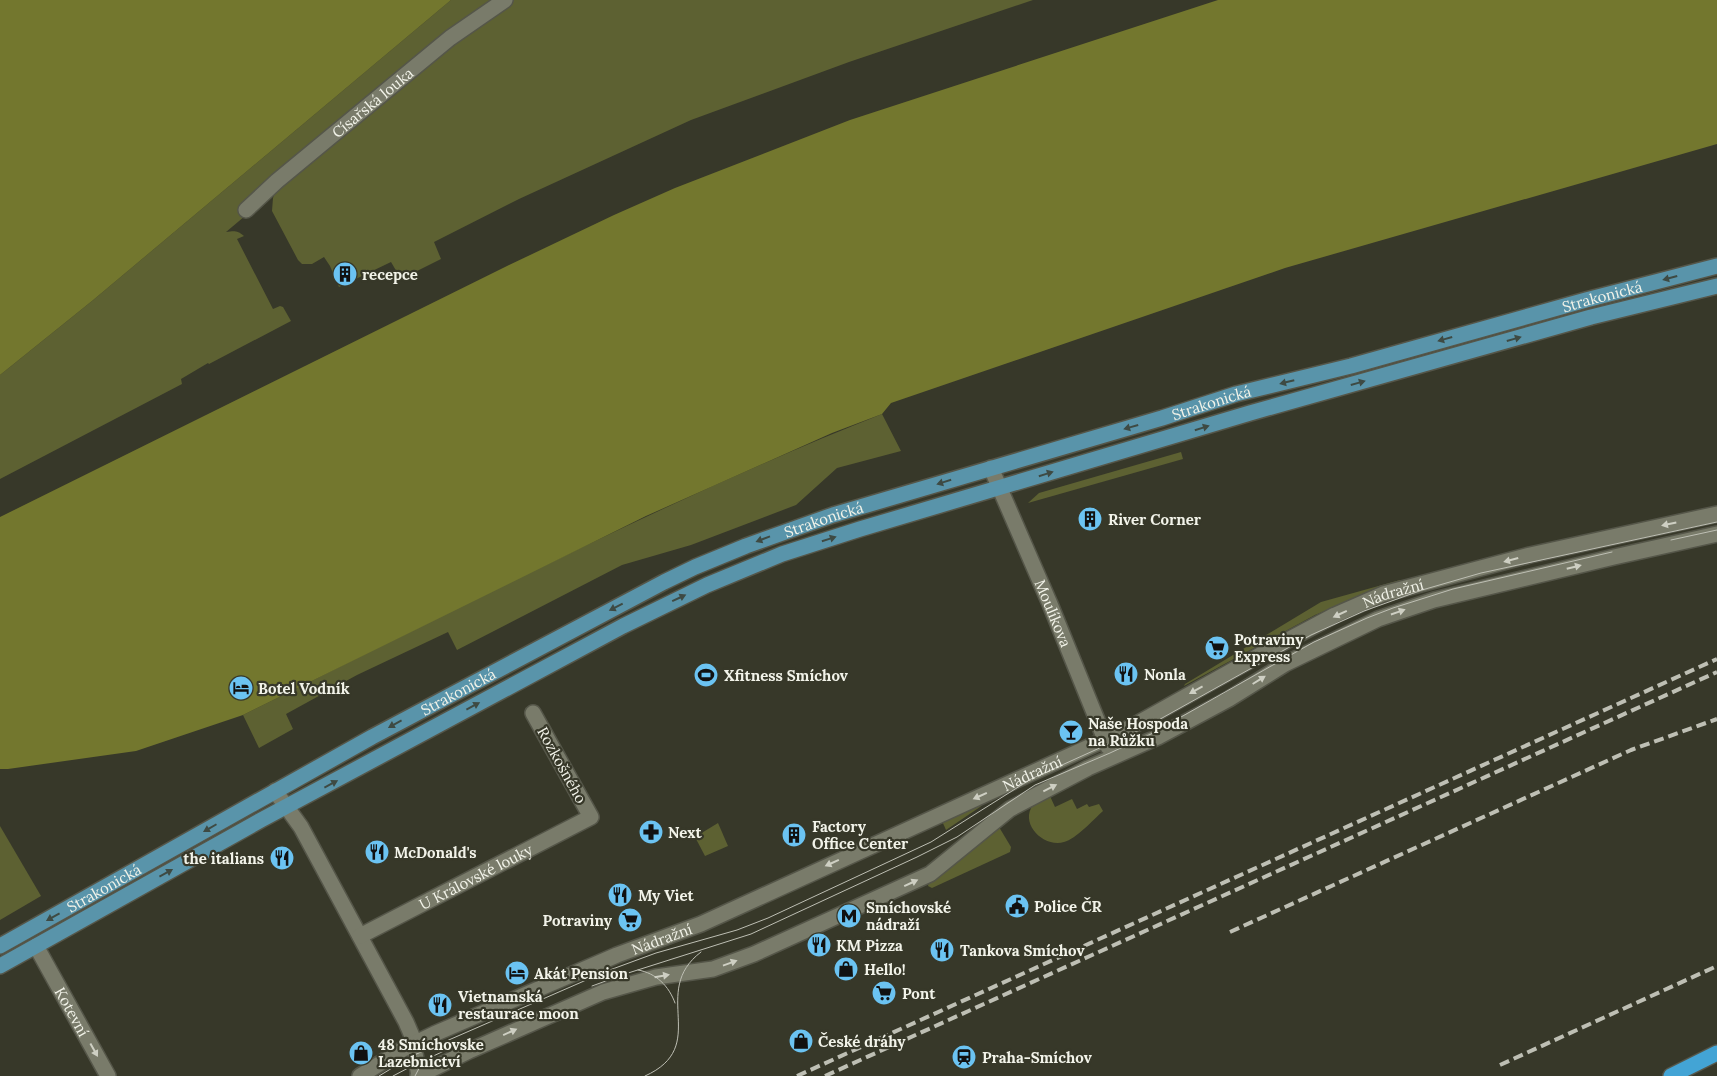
<svg xmlns="http://www.w3.org/2000/svg" width="1717" height="1076" viewBox="0 0 1717 1076" font-family="Lora,serif">
  <style>
    .green { fill: #5d6132 }
    .water { fill: #73772e }
    .lines { fill: none; stroke-linecap: round; stroke-linejoin: round }
    .minor-casing { stroke: #555649; stroke-width: 18 }
    .major-casing { stroke: #555649; stroke-width: 18 }
    .highway-casing { stroke: #555649; stroke-width: 18 }
    .minor { stroke: #797b6a; stroke-width: 15 }
    .major { stroke: #5994aa; stroke-width: 15 }
    .highway { stroke: #43a4d5; stroke-width: 15 }
    .tram { stroke: #bebfb4; stroke-width: 1 }
    .rail { stroke: #bebfb4; stroke-width: 4; stroke-dasharray: 10 5; stroke-linecap: butt }
    .oneway { fill: #3e4a43 }
    .oneway2 { fill: #cecfc3 }
    .labels { text-anchor: middle; dominant-baseline: central; stroke-width: 4.5; stroke-linejoin: round; paint-order: stroke }
    .street-label { font-size: 15px; fill: #f2f3e9; stroke: #373829 }
    .poi-label { font-size: 15px; font-weight: bold; fill: #f2f3e9; stroke: #373829; text-anchor: start }
  </style>
  <rect width="100%" height="100%" fill="#373829"/>
  <g class="green">
    <path d="M451 0H1033L849 62 691 120 519 199 434 242 441 259 401 279 391 262 339 287 330 266 324 257 312 264H302L298 260 272 211 273 198 276 190 226 232C234 231 237 230 244 236L237 239 273 309 280 306 283 307 291 321 209 364 208 363 181 379 182 384 0 479V375L92 301Z"/>
    <path d="M882 414 901 451 837 468 796 505 691 545 622 565 457 650 448 632 357 675 286 714 293 729 259 748 243 715C454 611 663 501 882 414Z"/>
    <polygon points="1181,452 1183,459 1028,503 1039,493"/>
    <polygon points="1400,580 1405,580 1368,593 1315,615 1184,686 1185,684 1321,602"/>
    <path d="M1049 794 1055 807 1072 799 1077 809 1087 804 1089 807 1099 804 1103 811C1093 820 1076 839 1064 842 1044 848 1019 824 1033 805 1037 800 1044 797 1049 794Z"/>
    <polygon points="981,804 982,805 980,807 946,830 942,821"/>
    <polygon points="718,823 728,846 705,856 695,837"/>
    <polygon points="0,826 41,896 0,920"/>
    <polygon points="999,827 1011,847 1010,852 932,888 928,886 929,882"/>
  </g>
  <g class="water">
    <polygon points="0,0 451,0 92,301 0,375"/>
    <polygon points="1218,0 1717,0 1717,144 1285,268 891,403 882,414 832,433 646,516 243,715 136,751 8,769 0,769 0,517 505,267 614,215 675,188 850,120"/>
  </g>
  <g class="lines">
    <defs>
      <g id="minor">
        <path id="s1" d="M246 210 277 181 450 38 505 0"/>
        <path id="s2" d="M991 468 1050 604 1108 747"/>
        <polyline points="275,791 301,827 406,1022 412,1036 419,1076"/>
        <path id="s3" d="M360 936 591 817 533 713"/>
        <path id="s4" d="M36 946 108 1076"/>
        <path id="s5" d="M360 1076 405 1048 434 1034 617 955 701 924 1104 740 1131 727 1267 651 1335 615 1383 594 1530 555 1717 514"/>
        <polyline points="418,1076 469,1051 603,992 656,977 713,969 754,954 930,874 1010,809 1088,768 1158,737 1229,699 1285,664 1378,619 1434,600 1614,557 1717,534"/>
      </g>
      <g id="major">
        <path id="s6" d="M0 946 372 737 664 582 695 567 746 546 833 515 1162 418 1236 394 1351 366 1586 300 1717 266"/>
        <polyline points="0,966 261,820 623,626 707,585 782,554 860,529 1250,413 1591,317 1717,286"/>
      </g>
      <polyline id="highway" points="1671,1076 1717,1053"/>
    </defs>
    <use href="#minor" class="minor-casing"/>
    <use href="#major" class="major-casing"/>
    <use href="#highway" class="highway-casing"/>
    <use href="#minor" class="minor"/>
    <use href="#major" class="major"/>
    <use href="#highway" class="highway"/>
    <g class="tram">
      <polyline points="1671,540 1717,530"/>
      <path d="M638 970C656 973 669 986 675 1003"/>
      <polyline points="592,986 625,974 751,934 917,857 957,837 1035,785 1110,753 1151,734 1280,661 1314,642 1367,618 1393,608 1453,589 1612,552"/>
      <polyline points="379,1076 412,1056 607,971 656,953 737,930 768,918 931,842 1031,779 1146,727 1311,635 1364,611 1422,590 1481,573 1717,522"/>
      <polyline points="393,1076 412,1066 461,1043"/>
      <polyline points="415,1076 424,1059"/>
      <path d="M645 1076C712 1046 648 992 701 952"/>
    </g>
    <g class="rail">
      <polyline points="1230,932 1631,750 1717,719"/>
      <polyline points="1500,1065 1717,966"/>
      <polyline points="797,1076 1717,659"/>
      <polyline points="825,1076 1717,672"/>
    </g>
  </g>
  <defs><path id="oneway-solid" d="M-6-.8H1V-3.2L6.5 0L1 3.2V.8H-6Z" transform="scale(1.25)"/></defs>
  <g class="oneway">
    <use href="#oneway-solid" transform="translate(1670 278) rotate(165)"/>
    <use href="#oneway-solid" transform="translate(1445 339) rotate(164)"/>
    <use href="#oneway-solid" transform="translate(1514 339) rotate(-16)"/>
    <use href="#oneway-solid" transform="translate(1287 382) rotate(166)"/>
    <use href="#oneway-solid" transform="translate(1358 383) rotate(-16)"/>
    <use href="#oneway-solid" transform="translate(1131 427) rotate(164)"/>
    <use href="#oneway-solid" transform="translate(1202 428) rotate(-17)"/>
    <use href="#oneway-solid" transform="translate(1046 474) rotate(-17)"/>
    <use href="#oneway-solid" transform="translate(944 482) rotate(163)"/>
    <use href="#oneway-solid" transform="translate(763 539) rotate(159)"/>
    <use href="#oneway-solid" transform="translate(829 539) rotate(-18)"/>
    <use href="#oneway-solid" transform="translate(679 598) rotate(-25)"/>
    <use href="#oneway-solid" transform="translate(616 607) rotate(153)"/>
    <use href="#oneway-solid" transform="translate(473 706) rotate(-28)"/>
    <use href="#oneway-solid" transform="translate(395 724) rotate(151)"/>
    <use href="#oneway-solid" transform="translate(331 784) rotate(-28)"/>
    <use href="#oneway-solid" transform="translate(210 828) rotate(150)"/>
    <use href="#oneway-solid" transform="translate(166 873) rotate(-29)"/>
    <use href="#oneway-solid" transform="translate(53 917) rotate(151)"/>
  </g>
  <g class="oneway2">
    <use href="#oneway-solid" transform="translate(1669 524) rotate(168)"/>
    <use href="#oneway-solid" transform="translate(1511 560) rotate(165)"/>
    <use href="#oneway-solid" transform="translate(1574 567) rotate(-14)"/>
    <use href="#oneway-solid" transform="translate(1398 612) rotate(-19)"/>
    <use href="#oneway-solid" transform="translate(1340 614) rotate(155)"/>
    <use href="#oneway-solid" transform="translate(1259 680) rotate(-32)"/>
    <use href="#oneway-solid" transform="translate(1196 690) rotate(151)"/>
    <use href="#oneway-solid" transform="translate(1050 788) rotate(-27)"/>
    <use href="#oneway-solid" transform="translate(980 796) rotate(156)"/>
    <use href="#oneway-solid" transform="translate(832 863) rotate(156)"/>
    <use href="#oneway-solid" transform="translate(911 883) rotate(-25)"/>
    <use href="#oneway-solid" transform="translate(730 963) rotate(-20)"/>
    <use href="#oneway-solid" transform="translate(662 976) rotate(-10)"/>
    <use href="#oneway-solid" transform="translate(510 1032) rotate(-24)"/>
    <use href="#oneway-solid" transform="translate(94 1050) rotate(61)"/>
  </g>
  <defs>
    <symbol id="building-disc" viewBox="-11 -11 22 22"><circle r="9.5" fill="#6bc3f2" stroke="#373829"/><path d="M-4-6H4V6H1V3H-1V6H-4ZM-2.5-4.3h1.7v1.8h-1.7ZM.8-4.3h1.7v1.8H.8ZM-2.5-1h1.7V.8h-1.7ZM.8-1h1.7V.8H.8Z" fill="#111"/></symbol>
    <symbol id="supermarket-disc" viewBox="-11 -11 22 22"><circle r="9.5" fill="#6bc3f2" stroke="#373829"/><path d="M-6-5.5h2.5l.6 2H6L4.5 2H-2.5L-4.4-4H-6ZM-1.5 3.2a1.3 1.3 0 1 0 .1 0ZM3 3.2a1.3 1.3 0 1 0 .1 0Z" fill="#111"/></symbol>
    <symbol id="restaurant-disc" viewBox="-11 -11 22 22"><circle r="9.5" fill="#6bc3f2" stroke="#373829"/><path d="M-5-6h1v4h1v-4h1v4h1v-4h1v5L-1.5 .5V6h-2V.5L-5-1ZM5-6V6H3V1.5H1.5Q1.5-4 5-6Z" fill="#111"/></symbol>
    <symbol id="stadium-disc" viewBox="-11 -11 22 22"><circle r="9.5" fill="#6bc3f2" stroke="#373829"/><path d="M0-5a6.5 5 0 1 0 0 10a6.5 5 0 1 0 0-10ZM-3.5-1.8h7v3.6h-7Z" fill="#111"/></symbol>
    <symbol id="hotel-disc" viewBox="-11 -11 22 22"><circle r="9.5" fill="#6bc3f2" stroke="#373829"/><path d="M-6-4.5h1.5V1H6V5H4.5V3h-9V5H-6ZM-4 0a1.8 1.8 0 1 1 3.6 0ZM.5 0V-2.5h3Q6-2.5 6 0Z" fill="#111"/></symbol>
    <symbol id="bar-disc" viewBox="-11 -11 22 22"><circle r="9.5" fill="#6bc3f2" stroke="#373829"/><path d="M-6-5H6L.8 .8V4.5H3.5V6h-7V4.5H-.8V.8Z" fill="#111"/></symbol>
    <symbol id="pharmacy-disc" viewBox="-11 -11 22 22"><circle r="9.5" fill="#6bc3f2" stroke="#373829"/><path d="M-2-6h4v4h4v4h-4v4h-4v-4h-4v-4h4Z" fill="#111"/></symbol>
    <symbol id="civic-disc" viewBox="-11 -11 22 22"><circle r="9.5" fill="#6bc3f2" stroke="#373829"/><path d="M-.6-6.5H3V-4.5H.6V-3L4-1V1h2V6H-6V1h2V-1L-.6-3ZM-1.2 2.5V6h2.4V2.5Z" fill="#111"/></symbol>
    <symbol id="metro-disc" viewBox="-11 -11 22 22"><circle r="9.5" fill="#6bc3f2" stroke="#373829"/><path d="M-5.5 5V-5H-3L0 0L3-5H5.5V5H3V-.5L0 4L-3-.5V5Z" fill="#111"/></symbol>
    <symbol id="shop-disc" viewBox="-11 -11 22 22"><circle r="9.5" fill="#6bc3f2" stroke="#373829"/><path d="M-5-2.5h2.3a2.7 3.5 0 0 1 5.4 0H5L5.5 6h-11ZM-1.5-2.5h3a1.5 2.3 0 0 0-3 0Z" fill="#111"/></symbol>
    <symbol id="station-disc" viewBox="-11 -11 22 22"><circle r="9.5" fill="#6bc3f2" stroke="#373829"/><path d="M-3-6H3Q5-6 5-4V2Q5 4 3 4L4.5 6H3L1.5 4h-3L-3 6H-4.5L-3 4Q-5 4-5 2V-4Q-5-6-3-6ZM-3.5-4v3h7v-3ZM-3.5 1v1.5H-2V1ZM2 1v1.5H3.5V1Z" fill="#111"/></symbol>
  </defs>
  <g fill-rule="evenodd">
    <use href="#building-disc" x="331" y="260" width="28" height="28"/>
    <use href="#building-disc" x="1076" y="505" width="28" height="28"/>
    <use href="#supermarket-disc" x="1203" y="634" width="28" height="28"/>
    <use href="#restaurant-disc" x="1112" y="660" width="28" height="28"/>
    <use href="#stadium-disc" x="692" y="661" width="28" height="28"/>
    <use href="#hotel-disc" x="227" y="674" width="28" height="28"/>
    <use href="#bar-disc" x="1057" y="718" width="28" height="28"/>
    <use href="#pharmacy-disc" x="637" y="818" width="28" height="28"/>
    <use href="#building-disc" x="780" y="821" width="28" height="28"/>
    <use href="#restaurant-disc" x="363" y="838" width="28" height="28"/>
    <use href="#restaurant-disc" x="268" y="844" width="28" height="28"/>
    <use href="#restaurant-disc" x="606" y="881" width="28" height="28"/>
    <use href="#civic-disc" x="1003" y="892" width="28" height="28"/>
    <use href="#metro-disc" x="835" y="902" width="28" height="28"/>
    <use href="#supermarket-disc" x="616" y="906" width="28" height="28"/>
    <use href="#restaurant-disc" x="805" y="931" width="28" height="28"/>
    <use href="#restaurant-disc" x="928" y="936" width="28" height="28"/>
    <use href="#shop-disc" x="832" y="955" width="28" height="28"/>
    <use href="#hotel-disc" x="503" y="959" width="28" height="28"/>
    <use href="#supermarket-disc" x="870" y="979" width="28" height="28"/>
    <use href="#restaurant-disc" x="426" y="991" width="28" height="28"/>
    <use href="#shop-disc" x="787" y="1027" width="28" height="28"/>
    <use href="#shop-disc" x="347" y="1039" width="28" height="28"/>
    <use href="#station-disc" x="950" y="1043" width="28" height="28"/>
  </g>
  <g class="labels">
    <g class="street-label">
      <text stroke="none"><textPath href="#s1" startOffset="166">Císařská louka</textPath></text>
      <text stroke="none"><textPath href="#s6" startOffset="1739">Strakonická</textPath></text>
      <text stroke="none"><textPath href="#s6" startOffset="1334">Strakonická</textPath></text>
      <text stroke="none"><textPath href="#s6" startOffset="929">Strakonická</textPath></text>
      <text stroke="none"><textPath href="#s5" startOffset="1142">Nádražní</textPath></text>
      <text stroke="none"><textPath href="#s2" startOffset="158">Moulíkova</textPath></text>
      <text stroke="none"><textPath href="#s6" startOffset="524">Strakonická</textPath></text>
      <text transform="translate(562 765) rotate(61)">Rozkošného</text>
      <text stroke="none"><textPath href="#s5" startOffset="738">Nádražní</textPath></text>
      <text stroke="none"><textPath href="#s3" startOffset="130">U Královské louky</textPath></text>
      <text stroke="none"><textPath href="#s6" startOffset="119">Strakonická</textPath></text>
      <text stroke="none"><textPath href="#s5" startOffset="332">Nádražní</textPath></text>
      <text stroke="none"><textPath href="#s4" startOffset="75">Kotevní</textPath></text>
    </g>
    <g class="poi-label">
      <text x="362" y="274">recepce</text>
      <text x="1108" y="519">River Corner</text>
      <text x="1234" y="639">Potraviny<tspan x="1234" dy="17">Express</tspan></text>
      <text x="1144" y="674">Nonla</text>
      <text x="724" y="675">Xfitness Smíchov</text>
      <text x="258" y="688">Botel Vodník</text>
      <text x="1088" y="723">Naše Hospoda<tspan x="1088" dy="17">na Růžku</tspan></text>
      <text x="812" y="826">Factory<tspan x="812" dy="17">Office Center</tspan></text>
      <text x="668" y="832">Next</text>
      <text x="394" y="852">McDonald's</text>
      <text x="264" y="858" text-anchor="end">the italians</text>
      <text x="638" y="895">My Viet</text>
      <text x="1034" y="906">Police ČR</text>
      <text x="866" y="907">Smíchovské<tspan x="866" dy="17">nádraží</tspan></text>
      <text x="612" y="920" text-anchor="end">Potraviny</text>
      <text x="836" y="945">KM Pizza</text>
      <text x="960" y="950">Tankova Smíchov</text>
      <text x="864" y="969">Hello!</text>
      <text x="534" y="973">Akát Pension</text>
      <text x="902" y="993">Pont</text>
      <text x="458" y="996">Vietnamská<tspan x="458" dy="17">restaurace moon</tspan></text>
      <text x="818" y="1041">České dráhy</text>
      <text x="378" y="1044">48 Smíchovske<tspan x="378" dy="17">Lazebnictví</tspan></text>
      <text x="982" y="1057">Praha-Smíchov</text>
    </g>
  </g>
</svg>
